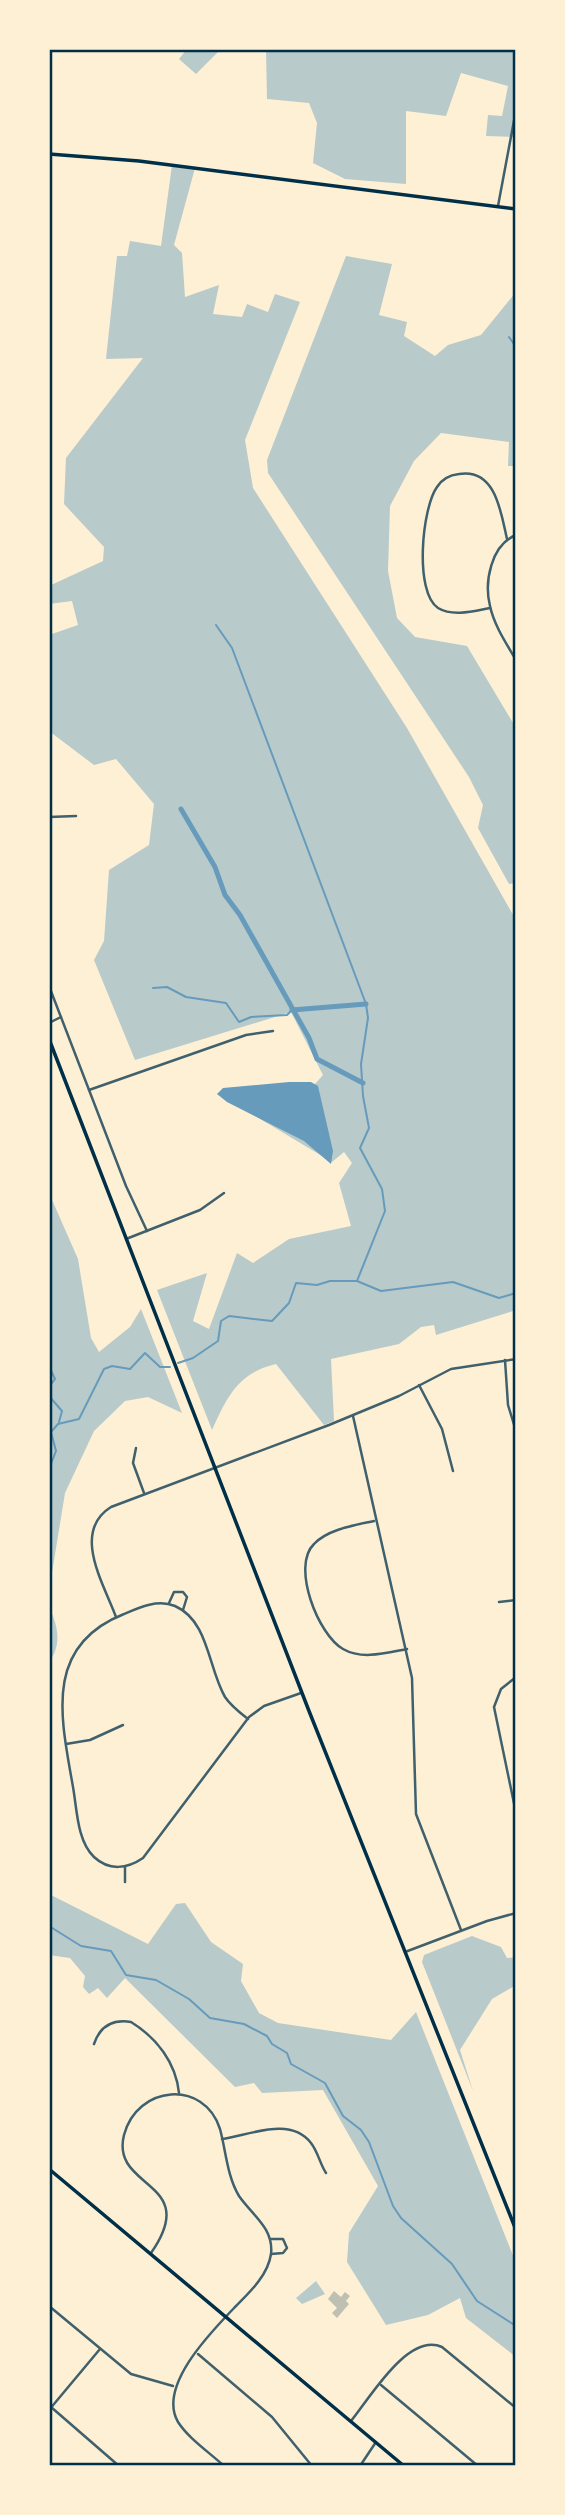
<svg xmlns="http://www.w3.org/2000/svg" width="565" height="2515" viewBox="0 0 565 2515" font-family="Karla,sans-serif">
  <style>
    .green { fill: #b9caca }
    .water { fill: #669bbc }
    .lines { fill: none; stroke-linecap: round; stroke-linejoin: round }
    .stream { stroke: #669bbc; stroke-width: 2 }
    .canal { stroke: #669bbc; stroke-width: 5 }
    .building { fill: #bec0b2 }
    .minor { stroke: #3f606c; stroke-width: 2.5 }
    .secondary { stroke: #003049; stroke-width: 3.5 }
    .primary { stroke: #003049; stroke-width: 3.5 }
    .neatline { fill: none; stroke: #003049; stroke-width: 2.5 }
  </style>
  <rect width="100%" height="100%" fill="#fdf0d5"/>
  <g class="green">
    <polygon points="187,49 221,49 196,74 179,59"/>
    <polygon points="266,49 516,49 516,137 486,136 488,115 502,116 508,86 461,73 446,116 406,111 406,184 345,179 313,163 317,123 309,103 267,99"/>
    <path d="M172 165 195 168 174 245 182 253 185 297 219 285 213 314 242 317 247 304 268 312 275 294 300 302 245 440 253 488 407 728 516 920V1310L436 1335 434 1325 421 1327 399 1344 331 1359 334 1421 324 1425 276 1364C238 1373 227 1397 212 1430L157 1290 207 1273 193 1321 209 1329 237 1253 253 1263 289 1239 351 1226 339 1183 352 1163 344 1152 332 1162 217 1093 315 1084 323 1075 291 1012 135 1060 94 960 104 941 109 870 149 845 154 804 116 759 94 765 49 731V635L78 625 72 601 49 604V586L103 561 104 547 64 504 66 458 143 358 106 359 117 256H127L130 241 161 246Z"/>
    <polygon points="346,256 392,264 379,315 407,322 404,336 435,356 448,345 481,335 516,292 516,466 508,466 509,442 441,433 414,461 390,506 388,571 397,618 415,637 467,646 516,728 516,883 509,884 478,828 483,805 469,777 268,473 267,460"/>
    <polygon points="49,1193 78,1259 91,1338 99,1352 130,1327 141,1309 182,1413 148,1397 125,1401 94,1431 65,1493 49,1591"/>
    <path d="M49 1606C57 1625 63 1643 49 1662Z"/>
    <polygon points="49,1894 148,1944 176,1904 185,1903 211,1942 243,1964 241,1981 259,2013 278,2023 391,2040 416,2012 516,2263 516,2357 466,2318 460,2298 428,2315 386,2325 347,2262 349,2233 378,2186 323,2090 262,2093 254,2083 235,2087 125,1978 107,1998 98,1988 89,1994 83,1987 85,1976 70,1958 49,1955"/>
    <polygon points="472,1936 501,1947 507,1958 516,1957 516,1985 492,1999 460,2050 473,2091 422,1962 424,1955"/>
    <polygon points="316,2281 325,2294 302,2304 296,2298"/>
  </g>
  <polygon class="water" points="289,1082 311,1082 318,1086 333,1151 331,1164 304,1141 227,1102 217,1094 223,1088"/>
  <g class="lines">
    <g class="stream">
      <polyline points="509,337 516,347"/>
      <polyline points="216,625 232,648 366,1004 368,1018 361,1064 363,1096 369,1128 360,1148 382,1189 385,1211 357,1281"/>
      <polyline points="153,988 167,987 186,997 226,1003 239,1022 251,1017 287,1015 292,1010"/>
      <polyline points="178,1363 193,1358 218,1341 221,1321 229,1316 272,1321 289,1303 296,1283 317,1285 330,1281 357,1281 381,1291 453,1282 499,1298 516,1293"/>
      <polyline points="49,1366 55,1379 49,1387"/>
      <polyline points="49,1396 62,1411 59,1422"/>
      <polyline points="49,1469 56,1451 51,1432 58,1424 79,1419 104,1369 112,1366 130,1369 145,1353 160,1367 170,1367"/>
      <polyline points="49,1926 81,1946 111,1951 126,1975 156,1980 189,1999 210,2018 244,2024 267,2036 272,2044 287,2053 291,2064 325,2083 343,2116 361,2130 369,2142 393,2206 401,2218 452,2264 477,2301 516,2326"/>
    </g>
    <g class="canal">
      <polyline points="181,809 215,867 225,895 240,915 309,1038 317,1059 363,1083"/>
      <polyline points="292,1010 366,1004"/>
    </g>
  </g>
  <polygon class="building" points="334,2291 341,2297 345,2292 350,2296 346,2301 349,2304 337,2318 332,2313 337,2308 328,2299"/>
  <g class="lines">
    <g class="minor">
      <polyline points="498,206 516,110"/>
      <path d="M516 535C491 545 484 582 490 606 494 625 506 643 516 660"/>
      <path d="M490 608C474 611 453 617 438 608 414 592 422 508 437 487 442 479 450 475 459 474 496 468 501 513 507 539"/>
      <polyline points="49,817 76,816"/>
      <polyline points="49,986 126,1186 147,1231"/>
      <polyline points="49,1023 61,1017"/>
      <polyline points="89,1090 246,1035 273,1031"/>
      <polyline points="126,1239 200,1210 224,1193"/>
      <polyline points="505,1360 508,1405 516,1431"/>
      <polyline points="419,1385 442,1429 453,1471"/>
      <polyline points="353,1416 412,1678 416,1814 461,1930"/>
      <polyline points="136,1448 133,1463 144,1493"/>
      <path d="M374 1521C356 1525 328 1529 314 1544 291 1566 318 1635 343 1649 362 1660 386 1653 407 1649"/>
      <polyline points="499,1602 516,1600"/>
      <polyline points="169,1603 174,1592 183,1592 187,1597 183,1610"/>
      <path d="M116 1617C104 1584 71 1532 111 1507L329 1425 399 1396 451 1369 516 1359"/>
      <polyline points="516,1677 501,1689 494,1707 516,1813"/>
      <path d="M248 1719C239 1712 231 1706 225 1697 208 1668 209 1621 175 1606 158 1599 140 1607 124 1614 43 1646 61 1718 73 1787 77 1809 77 1841 94 1857 109 1871 127 1869 143 1858L249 1717 264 1706 301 1693"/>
      <polyline points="66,1744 90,1740 123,1725"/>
      <polyline points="125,1867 125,1882"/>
      <polyline points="405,1952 487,1921 516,1913"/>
      <path d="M94 2044C100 2026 112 2019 131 2022 157 2038 176 2063 179 2093"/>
      <path d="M222 2139C250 2135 290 2116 311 2143 318 2152 320 2164 326 2173"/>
      <path d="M151 2253C202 2180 110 2190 124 2135 137 2085 204 2079 220 2129 226 2151 227 2176 239 2196 252 2215 274 2228 271 2254 268 2275 250 2292 236 2306 212 2331 157 2386 178 2422 189 2439 209 2452 224 2466"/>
      <polyline points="271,2254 283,2253 287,2248 283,2239 271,2239"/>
      <polyline points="49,2306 131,2374 173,2386"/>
      <polyline points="198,2354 272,2417 312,2466"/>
      <polyline points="381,2385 478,2466"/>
      <polyline points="51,2407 119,2466"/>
      <polyline points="49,2410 100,2349"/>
      <path d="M351 2421C370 2398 408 2332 442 2347L516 2408"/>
      <polyline points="360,2466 376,2442"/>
    </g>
    <g class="secondary">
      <polyline points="49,154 139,161 516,209"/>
      <polyline points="49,1039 309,1711 516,2230"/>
    </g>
    <polyline class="primary" points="49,2169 404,2466"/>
  </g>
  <rect width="565" height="2515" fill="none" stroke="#fdf0d5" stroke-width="102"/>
  <rect x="51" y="51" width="463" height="2413" class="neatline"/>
</svg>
